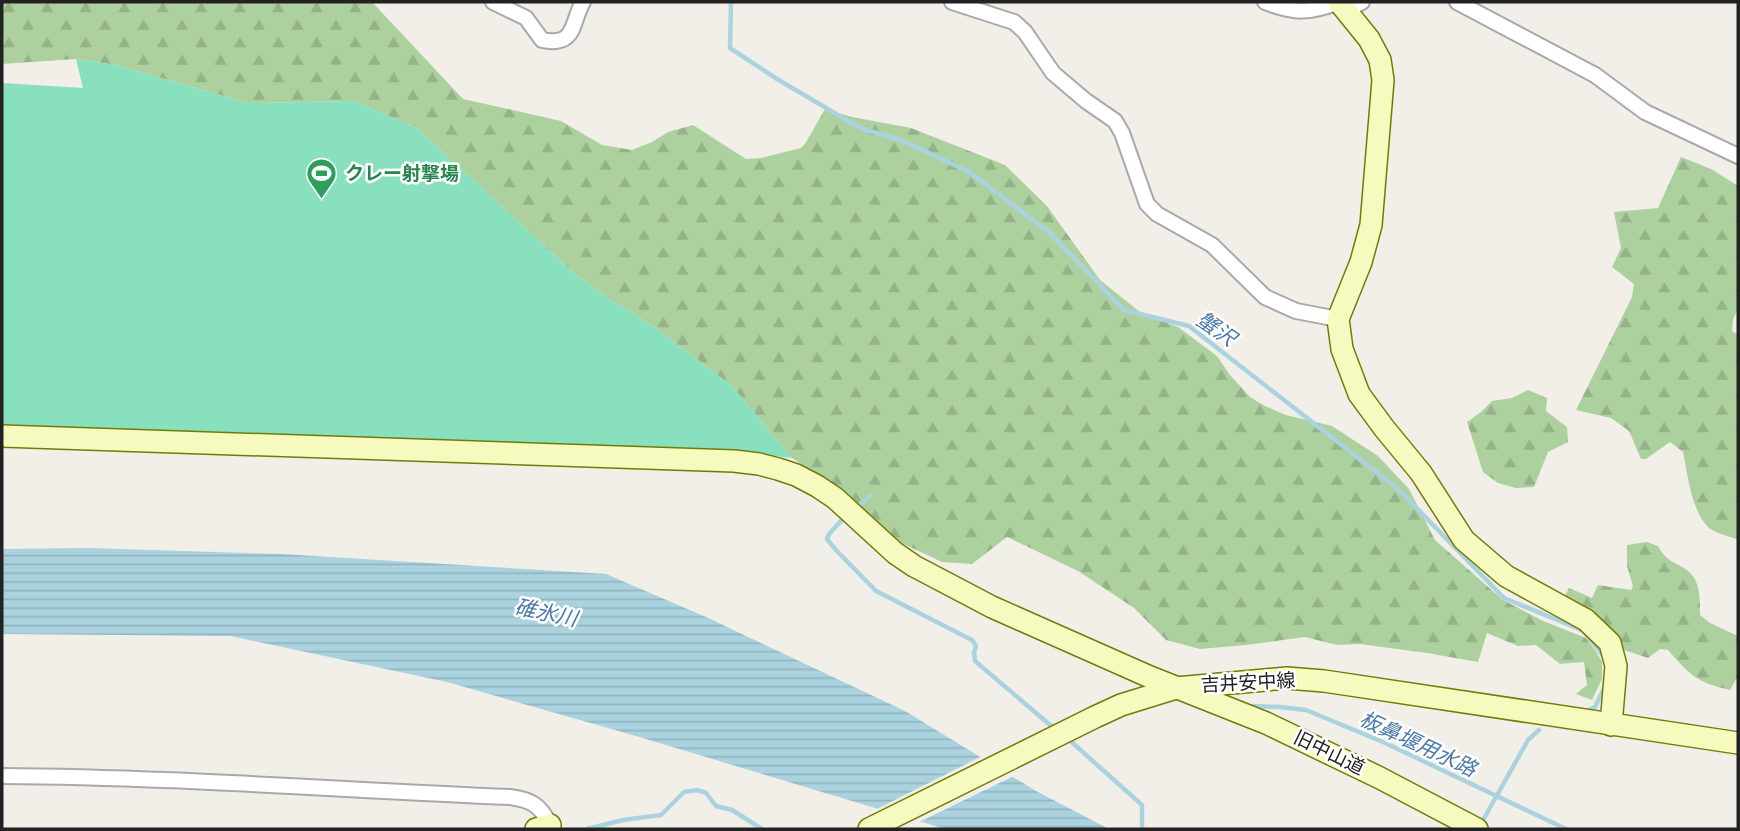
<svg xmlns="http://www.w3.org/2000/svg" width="1740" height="831" viewBox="0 0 1740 831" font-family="Signika,'Noto Sans JP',sans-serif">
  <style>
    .forest { fill: url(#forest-firs) }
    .pitch { fill: #88e0be }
    .water { fill: url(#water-rules) }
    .pier { fill: #f2efe9 }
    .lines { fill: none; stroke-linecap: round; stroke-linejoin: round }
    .stream { stroke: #aad3df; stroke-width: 4.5 }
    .street-casing { stroke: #a9a9a9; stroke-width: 18 }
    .secondary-casing { stroke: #707d05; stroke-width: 24 }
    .street { stroke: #fff; stroke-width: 14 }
    .secondary { stroke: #f7fabf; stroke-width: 21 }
    .labels { text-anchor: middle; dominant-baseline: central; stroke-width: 5; stroke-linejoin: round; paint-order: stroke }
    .leisure-label { font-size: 19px; font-weight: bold; fill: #27864d; stroke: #fff; text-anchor: start }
    .street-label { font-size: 19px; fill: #222; stroke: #fff }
    .water-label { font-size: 21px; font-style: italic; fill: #4a7aab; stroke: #fff }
  </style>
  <defs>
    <pattern id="forest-firs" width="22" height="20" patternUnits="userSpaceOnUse" patternTransform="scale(1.75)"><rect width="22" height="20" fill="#add19e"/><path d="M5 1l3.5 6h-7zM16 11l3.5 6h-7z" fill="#95b388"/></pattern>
    <pattern id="water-rules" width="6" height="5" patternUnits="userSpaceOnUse" patternTransform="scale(1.75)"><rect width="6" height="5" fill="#aad3df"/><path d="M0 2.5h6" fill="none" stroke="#92b5bf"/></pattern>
  </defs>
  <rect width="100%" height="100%" fill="#f2efe9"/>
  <g class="forest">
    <polygon points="2,2 372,2 463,99 561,121 602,145 632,150 652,142 668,132 693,125 746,159 761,158 801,148 805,144 825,109 852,117 911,128 1005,165 1047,206 1100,280 1140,312 1178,327 1217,356 1230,375 1250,397 1265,406 1286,415 1332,426 1378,456 1409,489 1435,540 1503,600 1543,621 1586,638 1597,653 1602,662 1602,679 1592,700 1576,694 1587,685 1584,662 1560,664 1536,645 1518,646 1487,633 1478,662 1427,653 1360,644 1337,645 1305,637 1246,645 1200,649 1166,640 1134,608 1078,571 1007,537 972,564 942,562 893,539 828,482 792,458 731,385 651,325 609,299 575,274 417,128 353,101 248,103 116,65 76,59 2,64"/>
    <path d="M1681 157 1711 169 1738 186V308L1733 320 1732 331 1738 335V538L1736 539C1728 536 1716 533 1709 528 1691 511 1688 475 1683 452L1670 442 1646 459H1641L1629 431 1611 418 1576 410 1632 297 1634 284 1612 267 1621 248 1614 212 1658 208Z"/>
    <polygon points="1528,390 1547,398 1546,411 1567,427 1568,442 1548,452 1534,487 1516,488 1498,483 1483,472 1467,422 1481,412 1492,401 1512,398"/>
    <path d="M1647 542 1658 546C1668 564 1674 560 1688 571 1701 581 1700 601 1700 615L1710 623 1738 636V676L1730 690C1696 682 1690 675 1668 650L1660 649 1648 658 1624 650C1613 623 1588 611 1564 598L1569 588 1592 598 1598 585 1631 590 1633 586 1627 566V545Z"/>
  </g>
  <polygon class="pitch" points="76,59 116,65 248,103 353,101 417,128 575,274 609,299 651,325 731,385 792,458 727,451 315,438 2,425 2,83 83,88"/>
  <polygon class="water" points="88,548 281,554 606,574 706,617 905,711 1036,791 1109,829 945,829 636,736 447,682 230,636 2,634 2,549"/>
  <polygon class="pier" points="984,755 1016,775 915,824 873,811"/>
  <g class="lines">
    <g class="stream">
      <polyline points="731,2 730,48 777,79 860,128 903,141 969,172 1050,233 1124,310 1189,326 1398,489 1504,598 1584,631 1605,658"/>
      <polyline points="859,505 870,496"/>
      <polyline points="841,521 829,534 827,539 835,549 876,591 972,640 976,646 974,653 975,661 1056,730"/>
      <polyline points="1253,706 1280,707 1306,710 1383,742 1566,829"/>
      <polyline points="1589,710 1595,707 1605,686"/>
      <polyline points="1066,737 1142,805 1142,829"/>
      <polyline points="1482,822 1528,740 1539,730"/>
      <polyline points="587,829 623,820 661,815 684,792 697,790 706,793 716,806 732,810 762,829"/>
    </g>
    <defs>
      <g id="street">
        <path d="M493 2 526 18 542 40C577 47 571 22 583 2"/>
        <polyline points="952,2 1014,22 1025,32 1053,73 1086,101 1115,121 1122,133 1147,204 1157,214 1212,245 1265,297 1296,311 1338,319"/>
        <path d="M1265 2C1295 14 1310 13 1339 2"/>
        <polyline points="1457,2 1595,75 1645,112 1738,156"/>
        <polyline points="1346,11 1362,2"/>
        <path d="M2 776C171 777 341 790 510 797 532 800 540 805 550 825"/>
      </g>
      <g id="secondary">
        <polyline points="1339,2 1369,39 1380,60 1383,80 1371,225 1361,262 1338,319 1342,349 1359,394 1384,428 1421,473 1464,540 1506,576 1586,620 1610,643 1616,666 1611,725"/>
        <polyline points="2,436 734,461 759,464 778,469 796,475 817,486 835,498 895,553 914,566 992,607 1150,677 1266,723 1380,778 1477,829"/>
        <polyline points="536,829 550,825"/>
        <polyline points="869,829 1095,717 1121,705 1176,688 1287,678 1324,681 1738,743"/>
      </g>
    </defs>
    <use href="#street" class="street-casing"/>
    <use href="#secondary" class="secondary-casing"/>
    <use href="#street" class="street"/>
    <use href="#secondary" class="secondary"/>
  </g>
  <defs>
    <symbol id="stadium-pin" viewBox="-11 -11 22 30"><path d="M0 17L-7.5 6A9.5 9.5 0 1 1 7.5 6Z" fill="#2e9e5b" stroke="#fff"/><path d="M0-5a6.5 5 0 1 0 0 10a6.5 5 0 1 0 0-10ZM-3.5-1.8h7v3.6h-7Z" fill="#fff"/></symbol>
  </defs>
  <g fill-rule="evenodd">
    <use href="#stadium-pin" x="304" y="156" width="35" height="47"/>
  </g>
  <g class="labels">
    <g class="leisure-label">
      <text x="345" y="174">クレー射撃場</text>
    </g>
    <g class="street-label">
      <text transform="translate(1248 683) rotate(-3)">吉井安中線</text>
      <text transform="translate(1329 753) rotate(26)">旧中山道</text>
    </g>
    <g class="water-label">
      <text transform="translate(1216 329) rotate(35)">蟹沢</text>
      <text transform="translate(546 613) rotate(12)">碓氷川</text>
      <text transform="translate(1418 744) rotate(25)">板鼻堰用水路</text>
    </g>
  </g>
  <rect width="1740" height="831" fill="none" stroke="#222222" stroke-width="7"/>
</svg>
